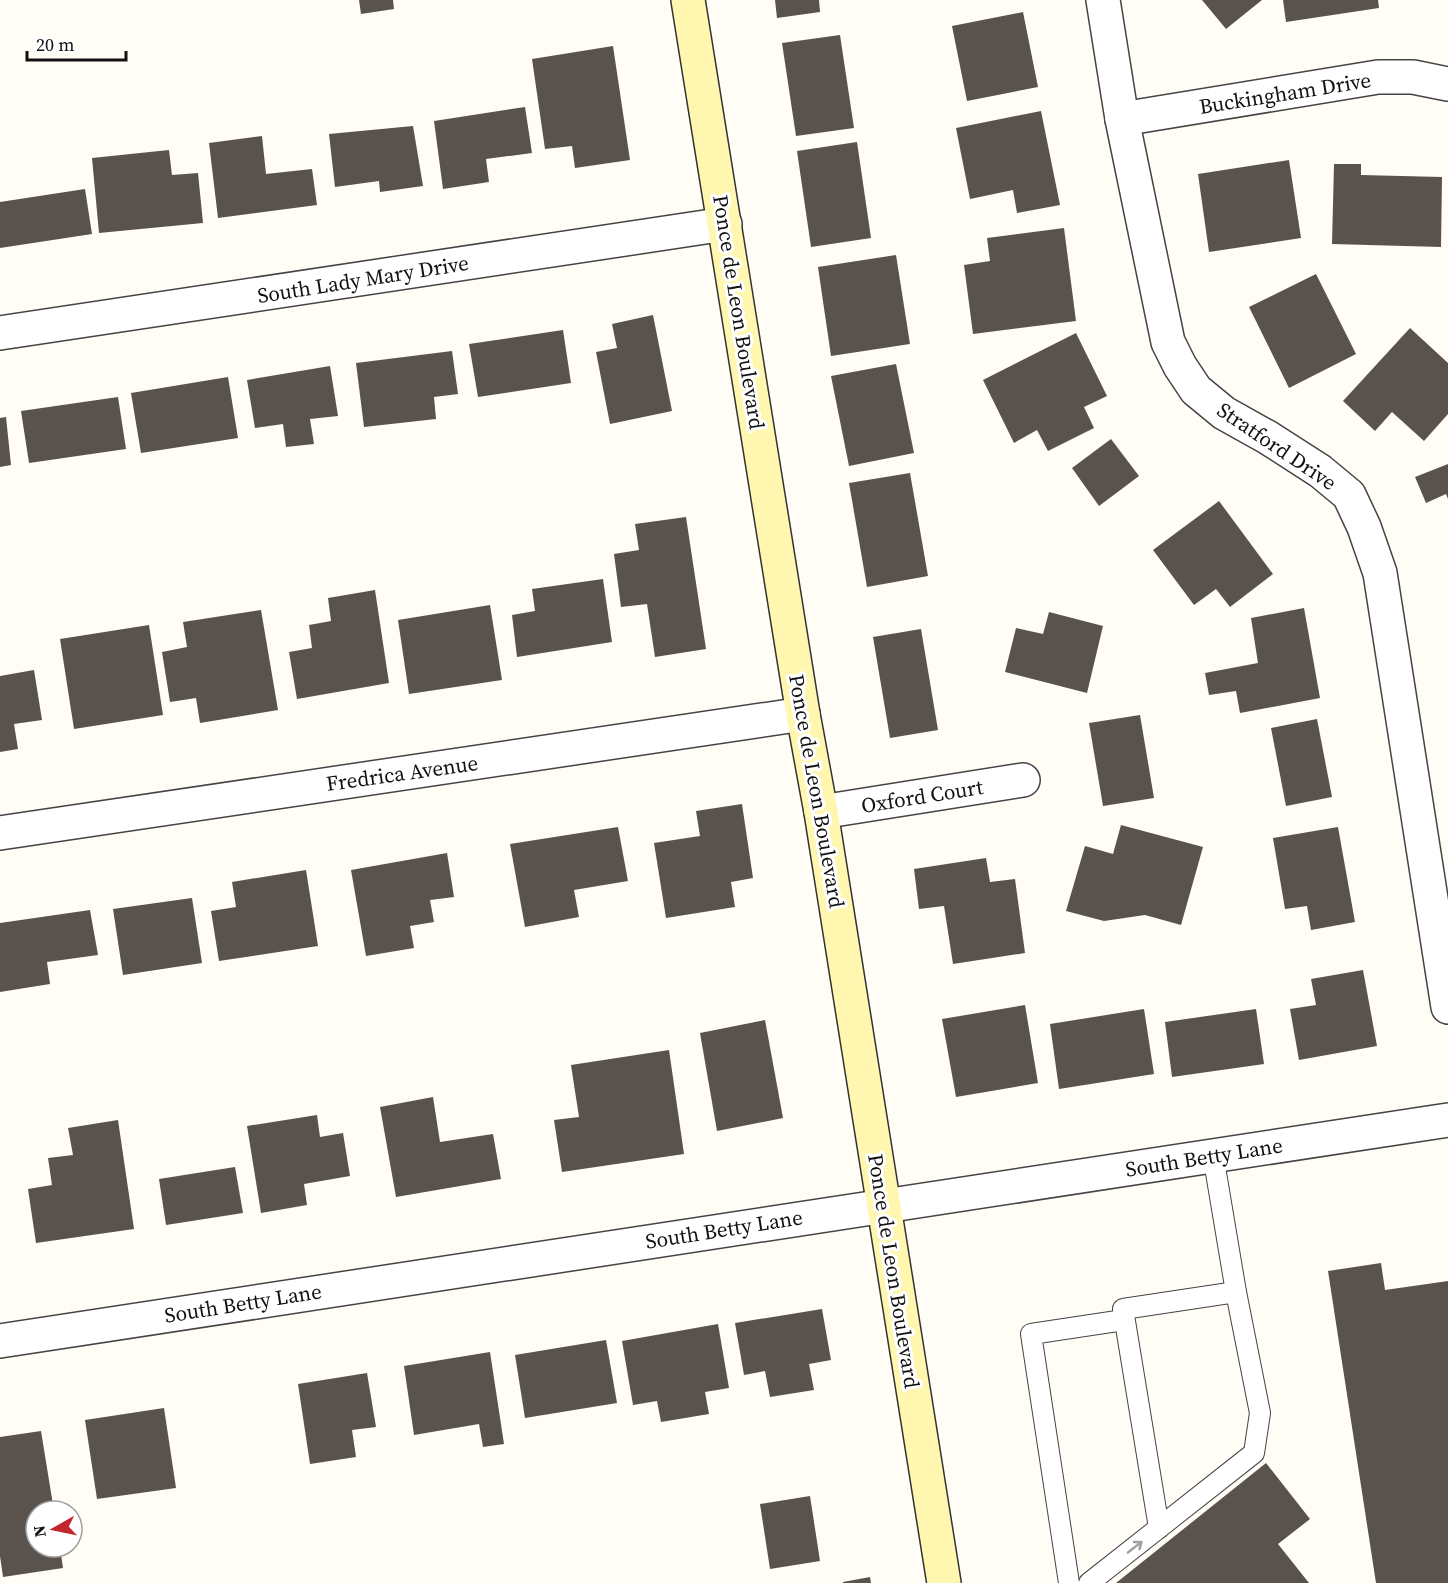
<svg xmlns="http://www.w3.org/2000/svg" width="1448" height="1583" viewBox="0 0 1448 1583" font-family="'Source Serif 4',serif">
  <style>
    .building { fill: #5a524d }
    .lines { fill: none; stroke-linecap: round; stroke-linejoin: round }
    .lane-casing { stroke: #444; stroke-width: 22 }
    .street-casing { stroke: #444; stroke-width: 36 }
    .secondary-casing { stroke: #333; stroke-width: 36 }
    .lane { stroke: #fff; stroke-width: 20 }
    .street { stroke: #fff; stroke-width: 33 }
    .secondary { stroke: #fff6b0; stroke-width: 33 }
    .oneway { stroke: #a0a0a0 }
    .labels { text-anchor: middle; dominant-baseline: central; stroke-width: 6; stroke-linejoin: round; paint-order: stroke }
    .street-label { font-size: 21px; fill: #111; stroke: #fff }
  </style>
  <rect width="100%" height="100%" fill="#fffdf5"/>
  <g class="building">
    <polygon points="359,0 393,0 394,9 361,14"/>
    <polygon points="775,0 819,0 820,12 777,18"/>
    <polygon points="1202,0 1262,0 1226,29"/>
    <polygon points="1283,0 1378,0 1379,8 1286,22"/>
    <polygon points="1023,12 1038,87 967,101 952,26"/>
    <polygon points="840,35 854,128 796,136 782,43"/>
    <polygon points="613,46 630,160 575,168 572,146 545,149 532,59"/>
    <polygon points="525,107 532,153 486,159 489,182 443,189 434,121"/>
    <polygon points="1041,111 1060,205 1017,213 1013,190 970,199 956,128"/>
    <polygon points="413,126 423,186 380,192 379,181 335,187 329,134"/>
    <polygon points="262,136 266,174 312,169 317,205 218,218 209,143"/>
    <polygon points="857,142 871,238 811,247 797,151"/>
    <polygon points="169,150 172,175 198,173 203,223 99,233 92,158"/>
    <polygon points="1289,160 1301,238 1209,252 1198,174"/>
    <polygon points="1334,164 1361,164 1361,175 1442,177 1441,247 1332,244"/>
    <polygon points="85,189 92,234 0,248 0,202"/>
    <polygon points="1064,228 1076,321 973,334 964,265 990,261 987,238"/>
    <polygon points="896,255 910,344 831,356 818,267"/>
    <polygon points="1316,274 1356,354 1289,388 1249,307"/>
    <polygon points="653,315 672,411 610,424 596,352 617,348 612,324"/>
    <polygon points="1410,328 1448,363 1448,414 1424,441 1392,412 1375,431 1343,401"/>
    <polygon points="563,330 571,383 478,397 469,344"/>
    <polygon points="1076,333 1107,396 1084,407 1094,428 1048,451 1037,430 1014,443 983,380"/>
    <polygon points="452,351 458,394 434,397 436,419 364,427 356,363"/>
    <polygon points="896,364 914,453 849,466 831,376"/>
    <polygon points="330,366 338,416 310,419 314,444 286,447 283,424 255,428 247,380"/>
    <polygon points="228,377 238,438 141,453 131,393"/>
    <polygon points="118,397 126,449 29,463 21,411"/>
    <polygon points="6,417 11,465 0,467 0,418"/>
    <polygon points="1111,439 1139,476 1099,506 1072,468"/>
    <polygon points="1448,464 1448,499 1446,494 1426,503 1415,477"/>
    <polygon points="910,473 928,576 867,587 849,483"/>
    <polygon points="1219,501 1273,574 1230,607 1216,589 1194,605 1153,550"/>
    <polygon points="686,517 706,649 655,657 647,604 621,607 614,554 639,550 635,524"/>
    <polygon points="603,579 612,642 517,657 512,615 535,611 532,589"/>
    <polygon points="375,590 389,683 297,699 289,652 312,648 309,625 331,621 328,598"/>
    <polygon points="490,605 502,680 409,694 398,620"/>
    <polygon points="1304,608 1320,698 1240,713 1236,691 1209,695 1205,673 1258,663 1251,618"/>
    <polygon points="261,610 278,710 200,723 196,698 170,702 162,652 187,647 183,622"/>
    <polygon points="1049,612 1103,626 1087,693 1005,672 1016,628 1043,634"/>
    <polygon points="149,625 163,715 74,729 60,639"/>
    <polygon points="921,629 938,730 890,738 873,637"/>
    <polygon points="34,670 42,720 14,724 18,749 0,752 0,676"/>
    <polygon points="1140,715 1154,798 1103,806 1089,723"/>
    <polygon points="1317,719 1332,797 1286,806 1271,728"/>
    <polygon points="742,804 753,878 731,882 735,907 666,918 654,843 700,836 696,811"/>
    <polygon points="1121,825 1203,847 1181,925 1145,915 1104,921 1066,911 1085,846 1113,854"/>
    <polygon points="618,827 628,881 574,890 579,917 525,927 510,844"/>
    <polygon points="1338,827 1355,922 1311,930 1307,906 1285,909 1273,838"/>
    <polygon points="447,853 454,897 430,900 434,922 410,926 414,948 366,956 351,870"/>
    <polygon points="986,858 990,882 1015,879 1025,953 953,964 944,906 919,909 914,869"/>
    <polygon points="306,870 318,946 219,961 211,911 236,907 232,882"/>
    <polygon points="192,898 202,963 123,975 113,909"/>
    <polygon points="90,910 98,955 47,962 50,984 0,992 0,923"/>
    <polygon points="1363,970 1377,1046 1299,1060 1290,1009 1316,1005 1311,979"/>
    <polygon points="1025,1005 1038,1083 956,1097 942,1019"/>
    <polygon points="1144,1009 1154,1074 1059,1089 1050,1024"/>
    <polygon points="1256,1009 1264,1064 1172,1077 1165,1022"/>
    <polygon points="765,1020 783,1118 717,1131 700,1033"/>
    <polygon points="669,1050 684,1154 562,1172 554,1120 579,1117 571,1065"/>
    <polygon points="433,1097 440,1142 493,1134 501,1179 396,1197 380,1107"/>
    <polygon points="317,1115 320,1137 343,1133 350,1176 304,1184 307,1205 261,1213 247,1126"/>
    <polygon points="118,1120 134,1229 36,1243 28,1189 52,1185 48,1158 73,1155 68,1128"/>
    <polygon points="235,1167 243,1213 166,1225 159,1179"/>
    <polygon points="1381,1263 1385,1290 1448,1281 1448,1583 1376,1583 1328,1271"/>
    <polygon points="822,1309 831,1360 809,1364 814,1390 770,1397 765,1371 744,1375 735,1323"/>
    <polygon points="718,1324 729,1388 705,1392 709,1414 661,1422 657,1401 633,1405 622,1341"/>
    <polygon points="606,1340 617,1403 525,1418 515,1355"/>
    <polygon points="490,1352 504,1444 483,1447 479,1424 414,1435 404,1366"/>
    <polygon points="367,1373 376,1427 352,1430 356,1457 310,1464 298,1384"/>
    <polygon points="164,1408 176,1488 97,1499 85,1420"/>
    <polygon points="41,1431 54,1511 36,1511 36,1547 60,1547 63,1568 3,1577 0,1556 0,1437"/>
    <polygon points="1266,1463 1310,1519 1278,1544 1309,1583 1116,1583"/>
    <polygon points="810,1496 820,1561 770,1569 760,1504"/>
    <polygon points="870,1577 871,1583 843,1583 843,1582"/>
  </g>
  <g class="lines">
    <defs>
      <g id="lane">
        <polyline points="1159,1528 1123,1309 1236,1292"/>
        <polyline points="1069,1583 1031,1334 1124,1320"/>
        <polyline points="1089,1583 1254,1453 1260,1413 1236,1292 1213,1155"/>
      </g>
      <g id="street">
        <polyline points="1103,0 1122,119 1168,342 1180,366 1196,390 1224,413 1267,437 1320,471 1349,495 1364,527 1380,573 1448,1007"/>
        <polyline points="1122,119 1378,77 1413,77 1448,84"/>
        <polyline points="0,333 725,224"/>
        <polyline points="821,812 1023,780"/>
        <polyline points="0,833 803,714"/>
        <polyline points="0,1341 1448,1120"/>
      </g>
      <polyline id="secondary" points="688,0 803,714 821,812 944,1583"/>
    </defs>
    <use href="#lane" class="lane-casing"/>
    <use href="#street" class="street-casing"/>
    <use href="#secondary" class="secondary-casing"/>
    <use href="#lane" class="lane"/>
    <use href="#street" class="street"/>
    <use href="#secondary" class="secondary"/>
  </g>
  <defs><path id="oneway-shaft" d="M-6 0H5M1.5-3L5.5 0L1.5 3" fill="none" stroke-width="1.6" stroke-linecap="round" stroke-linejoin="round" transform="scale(1.5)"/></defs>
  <use class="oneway" href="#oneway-shaft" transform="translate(1135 1547) rotate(-38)"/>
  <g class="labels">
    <g class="street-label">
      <text transform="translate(1285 93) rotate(-9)">Buckingham Drive</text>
      <text transform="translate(363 279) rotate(-9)">South Lady Mary Drive</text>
      <text transform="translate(739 312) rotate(81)">Ponce de Leon Boulevard</text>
      <text transform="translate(1277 446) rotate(34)">Stratford Drive</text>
      <text transform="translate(402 773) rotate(-8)">Fredrica Avenue</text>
      <text transform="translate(817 791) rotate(80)">Ponce de Leon Boulevard</text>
      <text transform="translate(922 796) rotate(-9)">Oxford Court</text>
      <text transform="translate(1204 1157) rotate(-9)">South Betty Lane</text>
      <text transform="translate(724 1229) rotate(-9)">South Betty Lane</text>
      <text transform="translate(894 1271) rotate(81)">Ponce de Leon Boulevard</text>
      <text transform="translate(243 1303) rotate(-9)">South Betty Lane</text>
    </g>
  </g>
  <g transform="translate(54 1529) rotate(261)"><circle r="28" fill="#ffffff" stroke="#a0a0a0" stroke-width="1.5"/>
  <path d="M0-4.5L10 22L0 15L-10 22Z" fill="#c4262e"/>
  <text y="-9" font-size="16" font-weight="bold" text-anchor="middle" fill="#111111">N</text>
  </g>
  <path d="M27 51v9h99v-9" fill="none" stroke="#111111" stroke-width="3"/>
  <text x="36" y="51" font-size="18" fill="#111111" stroke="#ffffff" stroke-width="4.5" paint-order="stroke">20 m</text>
</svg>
